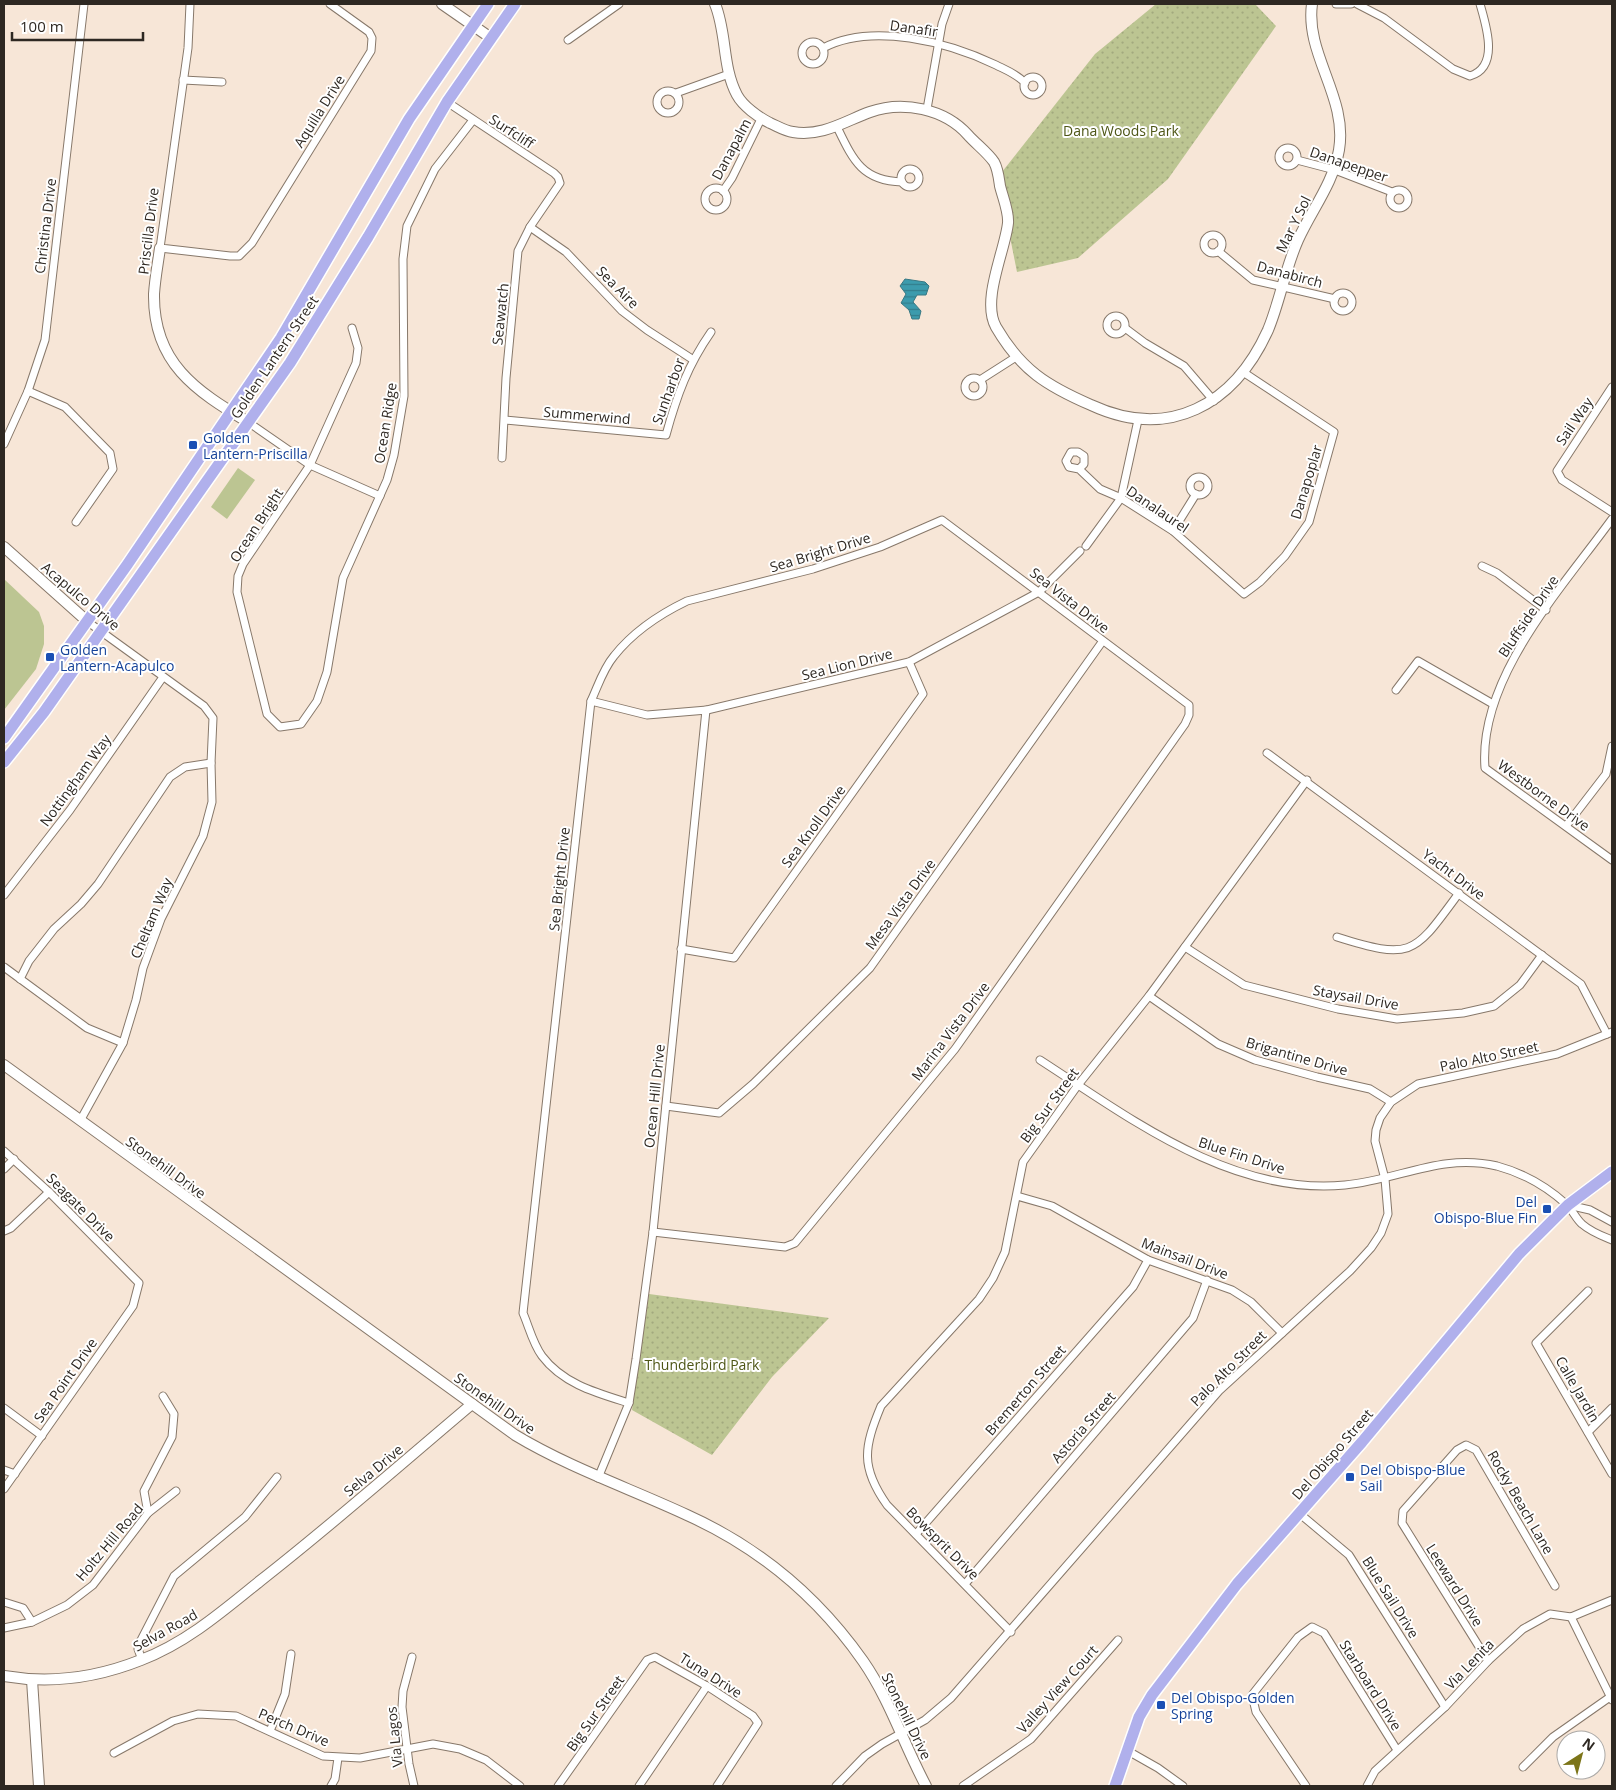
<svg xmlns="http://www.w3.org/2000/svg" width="1616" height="1790" viewBox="0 0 1616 1790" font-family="'Open Sans',sans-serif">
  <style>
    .grass { fill: url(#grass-dots) }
    .pitch { fill: #bcc592 }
    .water { fill: url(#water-rules); stroke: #387883 }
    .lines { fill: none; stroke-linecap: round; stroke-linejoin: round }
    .street-casing { stroke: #87786a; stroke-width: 9 }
    .secondary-casing { stroke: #87786a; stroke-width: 12 }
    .primary-casing { stroke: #fff; stroke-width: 14 }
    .street { stroke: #fff; stroke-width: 7 }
    .secondary { stroke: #fff; stroke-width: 10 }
    .primary { stroke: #b0b0ec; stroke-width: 11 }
    .transit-dot { fill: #1a4fb4; stroke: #fff; stroke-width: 2 }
    .labels { text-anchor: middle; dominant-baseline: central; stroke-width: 4; stroke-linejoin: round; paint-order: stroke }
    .street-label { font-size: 14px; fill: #2e2822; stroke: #fff }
    .park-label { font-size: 14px; fill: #4e5616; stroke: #fff }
    .transit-label { font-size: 14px; fill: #164399; stroke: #fff; text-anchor: start }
  </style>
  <defs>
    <pattern id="grass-dots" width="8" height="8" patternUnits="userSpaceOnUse" patternTransform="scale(1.25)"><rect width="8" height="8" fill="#bcc592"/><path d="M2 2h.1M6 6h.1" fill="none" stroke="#a2a97e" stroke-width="1.8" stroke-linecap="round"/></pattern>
    <pattern id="water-rules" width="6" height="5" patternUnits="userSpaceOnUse" patternTransform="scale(1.25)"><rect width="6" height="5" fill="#3c9bad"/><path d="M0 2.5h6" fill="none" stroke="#337e8c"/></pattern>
  </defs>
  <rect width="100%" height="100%" fill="#f7e6d7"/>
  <g class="grass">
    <polygon points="1156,4 1255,4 1276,26 1168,179 1078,258 1017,272 998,177 1095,54"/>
    <polygon points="649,1294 829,1318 772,1377 712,1455 632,1410"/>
  </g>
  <g class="pitch">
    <polygon points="238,468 255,480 227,519 211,507"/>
    <polygon points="4,579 39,612 44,626 44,644 36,669 4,710"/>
  </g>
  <polygon class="water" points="905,279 925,282 929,286 926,295 917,295 913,302 921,311 919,319 912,319 909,310 901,303 906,294 900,286"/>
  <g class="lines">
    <defs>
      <g id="street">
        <polyline points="190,4 188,48 160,248 230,256 239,256 252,243 371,51 372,38 369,32 330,4"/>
        <polyline points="1336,4 1351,4"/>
        <path d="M1357 4 1384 18 1453 69 1470 76C1500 67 1486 25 1480 4"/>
        <polyline points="568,40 619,4"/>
        <circle cx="813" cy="53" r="11"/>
        <path d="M823 48C872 22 948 42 996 65 1006 70 1017 74 1025 83"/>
        <circle cx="1033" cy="86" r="9"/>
        <polyline points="183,80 222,82"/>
        <circle cx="668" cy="102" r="11"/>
        <polyline points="676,93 729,74"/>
        <polyline points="447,102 554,173 558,177 560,183 530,227 518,251 506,378 502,458"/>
        <polyline points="927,109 942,24 949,4"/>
        <path d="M837 127C853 160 862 181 902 182"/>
        <circle cx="1288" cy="157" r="9"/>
        <polyline points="1297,160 1335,170 1392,192"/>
        <circle cx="910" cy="178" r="9"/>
        <circle cx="716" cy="199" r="11"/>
        <circle cx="1399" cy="199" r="9"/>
        <polyline points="723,191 732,178 761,119"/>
        <polyline points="530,227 566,252 622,311 647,330 692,359"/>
        <circle cx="1213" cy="244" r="9"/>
        <polyline points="1218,251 1253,280 1335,299"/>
        <circle cx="1343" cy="302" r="9"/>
        <circle cx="1116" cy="325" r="9"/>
        <polyline points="352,328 358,348 356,363 310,465 243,564 238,576 237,592 267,714 280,727 301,724 317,701 327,672 343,578 387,480 394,455 404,396 403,259 407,226 435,169 473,120"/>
        <polyline points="1125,328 1145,343 1184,366 1214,401"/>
        <circle cx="974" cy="387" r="9"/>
        <polyline points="980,380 1016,357"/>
        <polyline points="1612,387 1557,471 1562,480 1612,512"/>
        <polyline points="28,391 65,407 110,453 113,469 76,522"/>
        <path d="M505 420 666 435C677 395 688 365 711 332"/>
        <polyline points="248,422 310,465 380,496"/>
        <polyline points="4,444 28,391 45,340 84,4"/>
        <polyline points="1079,469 1084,464 1084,456 1078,452 1071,452 1066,461 1069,467 1079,469 1100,489 1121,498 1173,531 1244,594 1260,582 1285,556 1309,522 1334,432 1243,372"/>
        <circle cx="1199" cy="486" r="9"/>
        <path d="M1612 519C1562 588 1478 678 1485 768L1612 860"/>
        <polyline points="1173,531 1196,494"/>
        <polyline points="1086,546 1121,498 1138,420"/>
        <polyline points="1482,566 1497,573 1546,610"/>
        <polyline points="1396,690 1418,661 1493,704"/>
        <polyline points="591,701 647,715 707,710 909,662 1039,592 1080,551"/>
        <polyline points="1267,753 1581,984 1607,1034"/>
        <polyline points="1566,826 1606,774 1612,746"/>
        <polyline points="4,895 70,810 163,677"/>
        <path d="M1337 937C1413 961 1414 954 1459 893"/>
        <polyline points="1185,947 1244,985 1338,1009 1397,1019 1463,1013 1494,1006 1520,985 1542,955"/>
        <polyline points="681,949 734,958 923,694 909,662"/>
        <polyline points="4,967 87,1028 123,1043"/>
        <polyline points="20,979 29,961 54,929 81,904 98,884 170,777 185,767 211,763"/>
        <polyline points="1149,996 1218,1044 1255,1060 1317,1077 1370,1089 1391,1102"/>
        <path d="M1040 1060C1130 1118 1231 1196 1345 1185 1399 1180 1441 1153 1497 1166 1523 1173 1546 1186 1566 1204 1572 1209 1576 1219 1582 1224 1591 1232 1602 1236 1612 1240"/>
        <polyline points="666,1106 719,1113 753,1084 870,968 1102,642"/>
        <polyline points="80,1121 123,1043 136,1000 143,968 161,919 203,836 212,802 211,763 213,718 204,706 88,622"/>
        <polyline points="4,1151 49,1192 139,1283 133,1306 4,1489"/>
        <polyline points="4,1169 14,1159"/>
        <polyline points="1017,1196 1052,1206 1148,1260 1232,1290 1251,1302 1282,1333"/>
        <polyline points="1568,1205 1590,1210 1612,1222"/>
        <polyline points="4,1231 11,1228 49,1192"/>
        <polyline points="1588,1291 1536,1343 1612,1474"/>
        <path d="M629 1403C597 1393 563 1384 542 1356 533 1344 529 1327 523 1313L591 701C598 686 603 669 614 656 633 632 660 614 687 601L813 569 880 547 942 520 1189 705V715L1185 724 955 1049 795 1243 785 1247 653 1232"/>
        <polyline points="4,1408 42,1436"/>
        <polyline points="1588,1432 1612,1408"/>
        <polyline points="4,1470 15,1474"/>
        <polyline points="598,1478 629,1403 636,1359 653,1232 706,710"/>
        <polyline points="148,1513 144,1491 172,1437 174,1414 163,1396"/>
        <polyline points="1300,1514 1349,1555 1445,1707"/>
        <polyline points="916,1534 1133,1287 1148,1260"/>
        <polyline points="965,1584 1193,1318 1207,1280"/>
        <polyline points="4,1602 23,1608 32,1622"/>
        <polyline points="1571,1617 1612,1700"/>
        <polyline points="4,1628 32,1622 67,1605 93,1585 148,1513 176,1491"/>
        <path d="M1011 1632 887 1505C860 1467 864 1447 881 1406L979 1299 993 1278 1005 1252 1023 1162 1078 1085 1149 996 1307 780"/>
        <polyline points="412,1657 403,1691 402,1707 409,1764 414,1786"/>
        <polyline points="142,1660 138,1649 141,1640 174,1576 245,1517 277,1477"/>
        <polyline points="1488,1661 1402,1523 1403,1511 1457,1450 1466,1445 1476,1450 1555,1586"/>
        <polyline points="270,1731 285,1694 291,1654"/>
        <polyline points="1128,1751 1158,1768 1183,1786"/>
        <polyline points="114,1753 173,1721 198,1714 236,1716 323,1756 360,1758 433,1744 460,1749 486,1760 520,1786"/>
        <polyline points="1523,1767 1553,1737 1610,1697"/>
        <polyline points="331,1786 335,1779 338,1758"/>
        <polyline points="558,1786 647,1660 655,1657 707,1686 753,1716 758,1723 717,1786"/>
        <polyline points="639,1786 707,1686"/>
        <polyline points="836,1786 865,1756 882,1744 925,1720 951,1698 1219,1391 1350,1271 1371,1248 1381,1233 1388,1214 1385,1179 1375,1141 1376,1130 1380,1118 1391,1102 1418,1084 1557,1054 1612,1032"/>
        <polyline points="963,1786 1031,1739 1118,1640"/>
        <polyline points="1306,1786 1256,1712 1252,1695 1298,1637 1312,1627 1324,1633 1397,1750"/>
        <polyline points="1367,1786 1375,1771 1445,1707 1488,1661 1523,1629 1550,1614 1571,1617 1612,1600"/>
      </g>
      <g id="secondary">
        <polyline points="442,4 491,38"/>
        <path d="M715 4C727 33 722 67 737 95 743 106 758 117 770 123 777 126 785 131 793 132 822 137 845 121 870 112 903 100 945 109 968 135 976 144 987 152 994 162 998 169 999 179 1000 186 1003 198 1009 212 1008 223 1005 251 981 300 996 327 1021 370 1047 386 1091 405 1169 441 1234 405 1268 330 1280 301 1285 269 1298 240 1312 209 1333 184 1339 150 1348 97 1305 55 1312 4"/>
        <path d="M160 248C158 263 155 278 154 294 153 363 196 391 248 422"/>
        <polyline points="4,547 88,622"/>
        <path d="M4 1065 515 1435C570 1468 629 1488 687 1515 758 1547 818 1597 863 1661 890 1700 904 1745 926 1786"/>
        <path d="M4 1676C51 1684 96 1678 141 1660 186 1643 223 1611 260 1581 333 1524 402 1463 472 1404"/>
        <polyline points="32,1680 39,1786"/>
      </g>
      <g id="primary">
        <polyline points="4,738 127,565 281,338 409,119 488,4"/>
        <polyline points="4,762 44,712 290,363 368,237 447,102 515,4"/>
        <polyline points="1115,1786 1139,1717 1152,1695 1237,1584 1362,1442 1519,1254 1568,1205 1612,1172"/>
      </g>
    </defs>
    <use href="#street" class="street-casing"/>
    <use href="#secondary" class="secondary-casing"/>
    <use href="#primary" class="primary-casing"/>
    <use href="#street" class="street"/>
    <use href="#secondary" class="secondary"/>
    <use href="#primary" class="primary"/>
  </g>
  <g class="transit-dot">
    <rect x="188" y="440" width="10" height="10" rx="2.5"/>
    <rect x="45" y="652" width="10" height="10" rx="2.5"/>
    <rect x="1542" y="1204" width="10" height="10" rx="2.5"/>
    <rect x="1345" y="1472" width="10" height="10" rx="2.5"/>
    <rect x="1156" y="1700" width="10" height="10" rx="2.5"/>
  </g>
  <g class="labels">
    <g class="street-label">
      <text transform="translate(914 28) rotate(8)">Danafir</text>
      <text transform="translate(319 111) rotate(-58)">Aquilla Drive</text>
      <text transform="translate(512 131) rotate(33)">Surfcliff</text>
      <text transform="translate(731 149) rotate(-62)">Danapalm</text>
      <text transform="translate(1349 164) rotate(19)">Danapepper</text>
      <text transform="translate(1293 224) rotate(-64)">Mar Y Sol</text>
      <text transform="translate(45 226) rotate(-83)">Christina Drive</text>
      <text transform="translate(148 231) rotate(-83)">Priscilla Drive</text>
      <text transform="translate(1290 274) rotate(15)">Danabirch</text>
      <text transform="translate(618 287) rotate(45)">Sea Aire</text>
      <text transform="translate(500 314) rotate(-84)">Seawatch</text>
      <text transform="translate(274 357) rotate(-56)">Golden Lantern Street</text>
      <text transform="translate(668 391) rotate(-70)">Sunharbor</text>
      <text transform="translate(587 415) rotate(5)">Summerwind</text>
      <text transform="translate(1574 421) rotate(-56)">Sail Way</text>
      <text transform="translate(385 423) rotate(-81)">Ocean Ridge</text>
      <text transform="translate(1306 482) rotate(-73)">Danapoplar</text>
      <text transform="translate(1158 509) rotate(34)">Danalaurel</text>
      <text transform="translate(256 525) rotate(-57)">Ocean Bright</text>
      <text transform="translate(820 552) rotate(-17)">Sea Bright Drive</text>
      <text transform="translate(81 596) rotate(40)">Acapulco Drive</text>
      <text transform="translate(1070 600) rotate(38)">Sea Vista Drive</text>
      <text transform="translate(1528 616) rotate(-56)">Bluffside Drive</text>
      <text transform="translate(847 664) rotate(-14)">Sea Lion Drive</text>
      <text transform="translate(75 780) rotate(-54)">Nottingham Way</text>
      <text transform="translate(1544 795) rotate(36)">Westborne Drive</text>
      <text transform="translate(813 826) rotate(-54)">Sea Knoll Drive</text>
      <text transform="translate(1454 874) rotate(37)">Yacht Drive</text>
      <text transform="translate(559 879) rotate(-84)">Sea Bright Drive</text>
      <text transform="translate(900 904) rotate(-54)">Mesa Vista Drive</text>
      <text transform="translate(151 918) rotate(-67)">Cheltam Way</text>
      <text transform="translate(1356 997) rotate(10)">Staysail Drive</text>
      <text transform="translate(950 1031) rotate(-53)">Marina Vista Drive</text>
      <text transform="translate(1297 1056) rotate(16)">Brigantine Drive</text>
      <text transform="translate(1489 1056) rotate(-12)">Palo Alto Street</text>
      <text transform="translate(654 1096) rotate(-84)">Ocean Hill Drive</text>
      <text transform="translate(1049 1105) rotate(-54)">Big Sur Street</text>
      <text transform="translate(1242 1155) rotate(18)">Blue Fin Drive</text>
      <text transform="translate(166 1167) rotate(36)">Stonehill Drive</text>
      <text transform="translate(81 1207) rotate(45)">Seagate Drive</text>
      <text transform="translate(1185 1258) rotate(21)">Mainsail Drive</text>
      <text transform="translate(1228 1368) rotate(-45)">Palo Alto Street</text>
      <text transform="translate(65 1380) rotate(-55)">Sea Point Drive</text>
      <text transform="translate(1578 1389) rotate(60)">Calle Jardin</text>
      <text transform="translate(1025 1390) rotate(-49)">Bremerton Street</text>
      <text transform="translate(495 1403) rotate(35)">Stonehill Drive</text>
      <text transform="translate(1083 1427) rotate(-49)">Astoria Street</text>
      <text transform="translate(1332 1454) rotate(-49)">Del Obispo Street</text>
      <text transform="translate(373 1470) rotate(-40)">Selva Drive</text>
      <text transform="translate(1521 1502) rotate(60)">Rocky Beach Lane</text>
      <text transform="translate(109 1542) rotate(-50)">Holtz Hill Road</text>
      <text transform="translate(943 1543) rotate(45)">Bowsprit Drive</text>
      <text transform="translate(1455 1585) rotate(58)">Leeward Drive</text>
      <text transform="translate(1391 1597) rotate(58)">Blue Sail Drive</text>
      <text transform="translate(165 1630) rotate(-29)">Selva Road</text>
      <text transform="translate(1469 1664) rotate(-46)">Via Lenita</text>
      <text transform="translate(711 1675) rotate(32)">Tuna Drive</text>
      <text transform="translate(1371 1685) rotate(58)">Starboard Drive</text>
      <text transform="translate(1057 1689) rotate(-48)">Valley View Court</text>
      <text transform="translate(595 1713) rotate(-55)">Big Sur Street</text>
      <text transform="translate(907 1716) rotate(64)">Stonehill Drive</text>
      <text transform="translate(294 1727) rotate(23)">Perch Drive</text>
      <text transform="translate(394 1737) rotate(-96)">Via Lagos</text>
    </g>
    <g class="park-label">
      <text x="1121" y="130">Dana Woods Park</text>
      <text x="702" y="1364">Thunderbird Park</text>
    </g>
    <g class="transit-label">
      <text x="203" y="437">Golden<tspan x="203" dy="16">Lantern-Priscilla</tspan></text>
      <text x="60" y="649">Golden<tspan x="60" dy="16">Lantern-Acapulco</tspan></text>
      <text x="1537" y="1201" text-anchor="end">Del<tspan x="1537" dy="16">Obispo-Blue Fin</tspan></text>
      <text x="1360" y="1469">Del Obispo-Blue<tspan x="1360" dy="16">Sail</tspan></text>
      <text x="1171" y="1697">Del Obispo-Golden<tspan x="1171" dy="16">Spring</tspan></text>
    </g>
  </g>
  <rect width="1616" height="1790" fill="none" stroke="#2e2822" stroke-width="10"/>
  <g transform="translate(1581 1755) rotate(36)"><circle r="24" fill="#ffffff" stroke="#aba9a7"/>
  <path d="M0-4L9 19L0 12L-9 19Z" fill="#7c7519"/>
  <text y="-8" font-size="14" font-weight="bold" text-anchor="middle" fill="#2e2822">N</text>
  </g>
  <path d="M12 32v8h131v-8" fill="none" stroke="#2e2822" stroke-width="2.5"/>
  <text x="20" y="32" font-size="15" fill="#2e2822" stroke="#ffffff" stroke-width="4" paint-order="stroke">100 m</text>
</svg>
